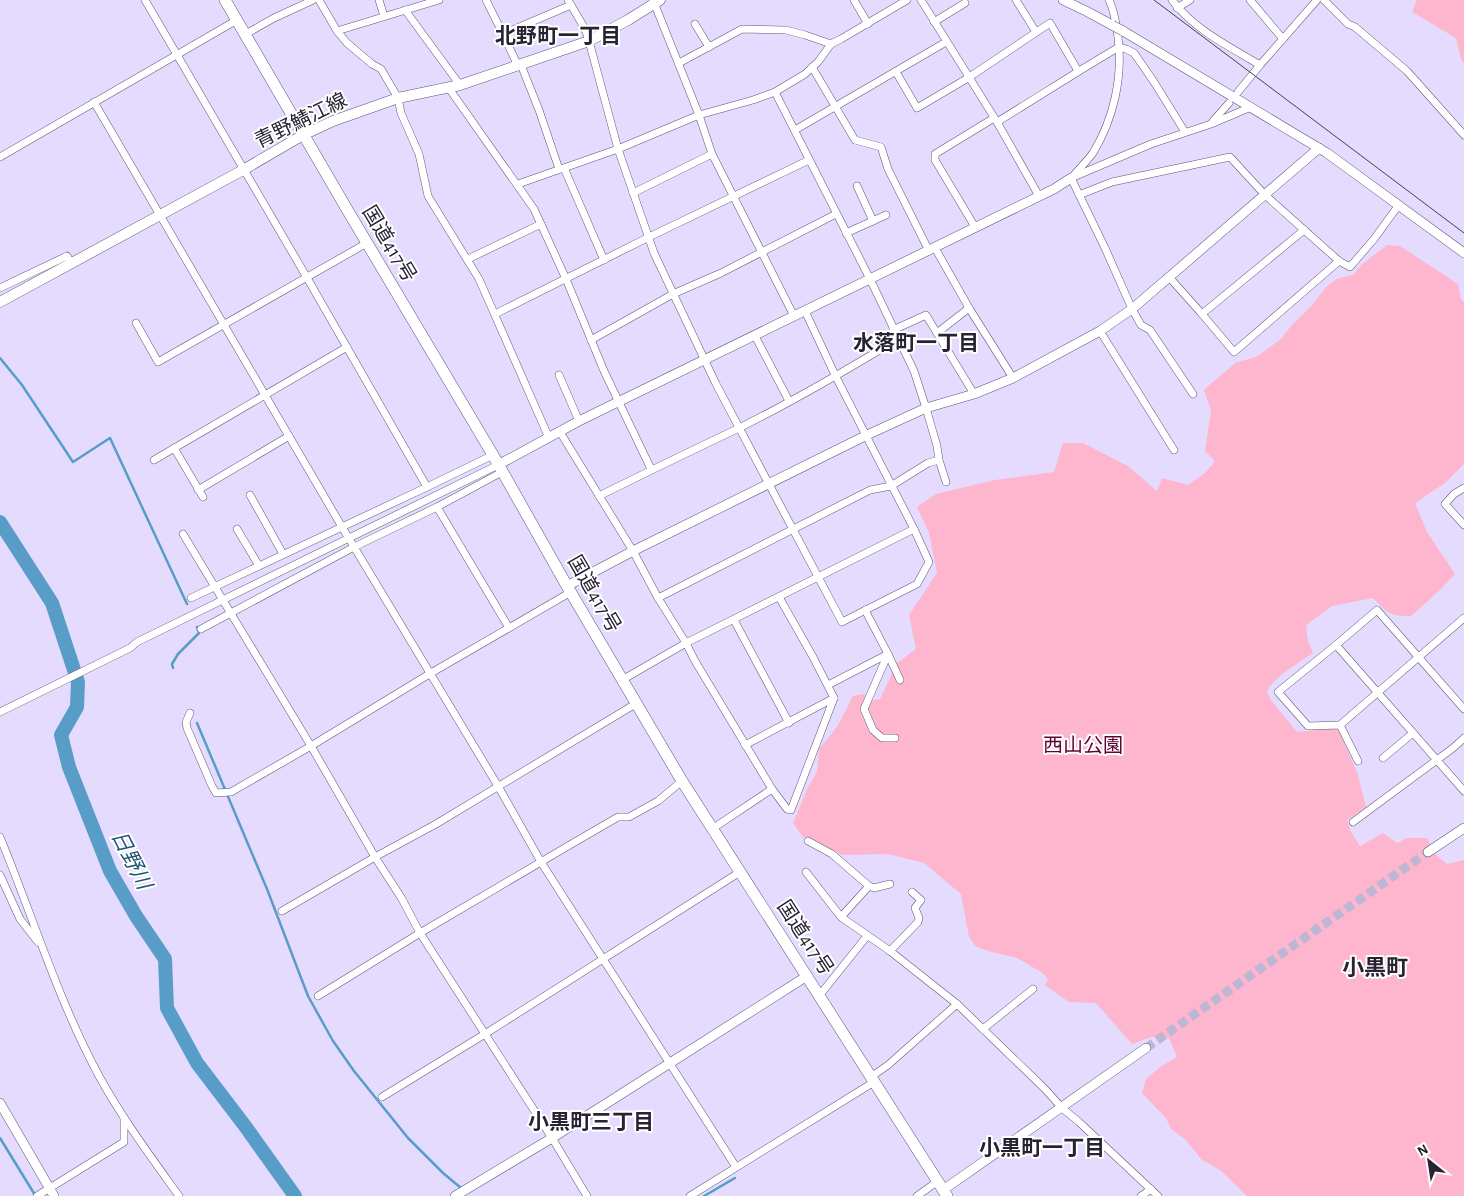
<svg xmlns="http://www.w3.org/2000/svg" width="1464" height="1196" viewBox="0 0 1464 1196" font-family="'Alegreya Sans','Noto Sans JP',sans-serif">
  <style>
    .green { fill: #feb6ce }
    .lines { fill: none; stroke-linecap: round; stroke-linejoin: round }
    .stream { stroke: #589dc8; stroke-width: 2.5 }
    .river { stroke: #589dc8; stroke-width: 14 }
    .tertiary-tunnel { stroke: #beb6d5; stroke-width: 9; stroke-dasharray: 9 4.5; stroke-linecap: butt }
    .minor-casing { stroke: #5f5479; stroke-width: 8 }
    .tertiary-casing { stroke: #5f5479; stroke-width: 10 }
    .secondary-casing { stroke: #5f5479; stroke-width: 11 }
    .trunk-casing { stroke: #5f5479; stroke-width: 12 }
    .minor { stroke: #fff; stroke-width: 7 }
    .tertiary { stroke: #fff; stroke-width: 9 }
    .secondary { stroke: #fff; stroke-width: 10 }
    .trunk { stroke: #fff; stroke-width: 11 }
    .tram { stroke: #453f52; stroke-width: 1 }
    .tertiary-bridge-casing { stroke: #5f5479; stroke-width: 10; stroke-linecap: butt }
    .tertiary-bridge { stroke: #fff; stroke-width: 9 }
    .labels { text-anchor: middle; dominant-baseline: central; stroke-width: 4; stroke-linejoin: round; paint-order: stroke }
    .street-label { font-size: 20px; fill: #282333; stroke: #fff }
    .park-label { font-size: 20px; fill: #5e0432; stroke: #fff }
    .neighbourhood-label { font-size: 21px; font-weight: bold; fill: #282333; stroke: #fff }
    .water-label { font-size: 21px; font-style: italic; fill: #205573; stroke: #fff }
    .quarter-label { font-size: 22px; font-weight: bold; fill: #282333; stroke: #fff }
  </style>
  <rect width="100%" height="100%" fill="#e4dbfe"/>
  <g class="green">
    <polygon points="1417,0 1464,0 1464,63 1461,59 1456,38 1412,12"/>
    <path d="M1387 245 1400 246 1458 284 1461 300 1464 302V464L1445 483 1415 503 1427 532 1455 574 1439 591 1411 616C1390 616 1388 614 1373 598L1332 606 1306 625 1308 641 1313 653C1300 662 1272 678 1267 692L1271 700 1297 732 1338 728 1358 775 1366 807 1347 820 1351 832 1360 846 1383 833 1397 843 1407 838H1427L1435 854 1447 864 1464 860V1196H1247L1220 1170 1202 1160 1186 1140 1171 1129 1166 1118 1142 1093 1146 1079 1160 1067 1177 1057 1169 1038 1152 1037 1132 1044 1096 1003 1069 1002 1045 985 1048 979 1041 972 1017 958 988 951 975 946 969 937 961 894 924 863 888 854 843 855 802 836 793 823 808 787 817 772 819 749 837 727 853 696 863 694 873 700 880 699 897 663 916 649 909 615 937 573 929 533 917 507 936 494 995 480 1054 472 1063 443H1083L1128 466 1157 491 1162 478 1188 485 1205 473 1215 461 1205 451 1211 410 1204 390 1235 363 1256 357 1280 340 1292 325 1312 305 1326 287 1337 279 1354 274 1361 265Z"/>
  </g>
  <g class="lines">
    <g class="stream">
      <polyline points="0,358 22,385 73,462 110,438 187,604"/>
      <polyline points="173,668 172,664 178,654 199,633 197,627"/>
      <polyline points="197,723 267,889 308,996 333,1041 354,1071 408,1138 443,1173 461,1188"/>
      <polyline points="0,1138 35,1195"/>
      <polyline points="704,1196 735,1178"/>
    </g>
    <polyline class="river" points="0,522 52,603 78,682 77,707 61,735 69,767 110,871 136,916 165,959 167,1008 197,1063 245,1126 295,1196"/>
    <polyline class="tertiary-tunnel" points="1146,1048 1428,852"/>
    <defs>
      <g id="minor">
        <polyline points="145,0 306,276 427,487"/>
        <polyline points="319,0 337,31 439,0"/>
        <polyline points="379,0 384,16"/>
        <polyline points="486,0 503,34 518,66"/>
        <polyline points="568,0 585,29 589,41 618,149 654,253 716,384 842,622 917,584 929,562 914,529 836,377 805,311"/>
        <polyline points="653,0 699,115 712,154 794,316"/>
        <polyline points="854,0 868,24"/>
        <polyline points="921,0 997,122 1039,196"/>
        <polyline points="1016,0 1036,32"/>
        <path d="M1172 0C1193 29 1230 47 1260 65"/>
        <polyline points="1250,0 1283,39"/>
        <polyline points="1324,0 1348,24 1355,27 1407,71 1464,135"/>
        <polyline points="1177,8 1190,0"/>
        <polyline points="405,10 460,85"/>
        <polyline points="934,22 965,3"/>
        <polyline points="695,24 709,47"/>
        <polyline points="337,31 347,43 372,64 381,69 398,98 401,113 419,154 428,196 479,279 549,438"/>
        <polyline points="503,34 571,5"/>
        <polyline points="244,35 274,18 313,0"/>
        <polyline points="679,63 742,29 786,30 805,35 831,44"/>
        <polyline points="521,65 539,110 559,169"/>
        <polyline points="812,67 855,140 881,147 888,169 929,251"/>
        <polyline points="896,72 917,108 968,78 1050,23 1078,71"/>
        <polyline points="448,87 534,209 566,279 604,371 651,469"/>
        <polyline points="1238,92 1260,65 1317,0"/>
        <polyline points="94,102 342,527 498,786 541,862 736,1167"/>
        <polyline points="1213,121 1229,103"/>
        <path d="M997 122C1038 97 1078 71 1119 47L1126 49 1134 53 1154 82 1185 132"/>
        <polyline points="795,130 946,42"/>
        <polyline points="0,157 237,20"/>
        <polyline points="564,168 604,260"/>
        <path d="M1073 176C1079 169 1087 161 1093 153 1114 118 1123 77 1118 37 1116 24 1115 12 1109 0"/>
        <polyline points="1071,178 1105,248 1132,309 1141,325 1150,330 1193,394"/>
        <polyline points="1071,178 1151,144 1211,124 1251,107"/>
        <polyline points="518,184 618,149 699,115 753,100 775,92 805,74 818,62 831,44 841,39 907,0"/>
        <polyline points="857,186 873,221"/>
        <polyline points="633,193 712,154"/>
        <polyline points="1079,195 1112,182 1230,157 1265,195 1339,261 1350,267 1374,239 1398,206"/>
        <polyline points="975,227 935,160 935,154 994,118"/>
        <polyline points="846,233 886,215"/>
        <polyline points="935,248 969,308 1013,378"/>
        <polyline points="468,259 541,224"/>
        <polyline points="1169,277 1202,314 1234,352 1339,261"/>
        <polyline points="0,288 67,256 72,264"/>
        <polyline points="495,314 649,237 809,160"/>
        <polyline points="1202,314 1304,230"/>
        <polyline points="136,323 158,362 367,243"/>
        <polyline points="893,330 926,315 974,394"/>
        <polyline points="1100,331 1174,450"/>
        <polyline points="937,333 969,308"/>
        <polyline points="755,336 789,401"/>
        <polyline points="591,340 673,294 721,273 836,214"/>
        <polyline points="559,375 579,421"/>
        <polyline points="560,432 633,551 658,598 686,643 695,661 772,789 712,829"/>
        <polyline points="174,448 203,497"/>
        <polyline points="154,460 347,347"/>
        <polyline points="939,460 946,482"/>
        <polyline points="1464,488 1454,494 1445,504 1464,525"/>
        <polyline points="198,490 289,436"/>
        <polyline points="250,495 283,554"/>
        <path d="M599 496C645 473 691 451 737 429 792 402 845 371 898 339"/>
        <polyline points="437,507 509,628"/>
        <polyline points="237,529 259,566"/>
        <polyline points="183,534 311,746 375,857 402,899 420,933 552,1138 587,1196"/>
        <polyline points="191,598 427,487 493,455"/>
        <polyline points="658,598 870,490 891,486 928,463 939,460 937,446 926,408 914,371 870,279 775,92"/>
        <polyline points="734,620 789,723"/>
        <polyline points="201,629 354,547 437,507 502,472"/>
        <polyline points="1336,645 1464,791"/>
        <polyline points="622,680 686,643 914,529"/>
        <polyline points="828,685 888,654 865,610"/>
        <polyline points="0,712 130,648 137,642 498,465"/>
        <polyline points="190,713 186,722 187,728 212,786 216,793 231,792 311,746 431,673 571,592"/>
        <polyline points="1340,725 1464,618"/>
        <polyline points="895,738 882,738 873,730 864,709 888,654 900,680"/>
        <polyline points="745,745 834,698 813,657 779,597"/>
        <polyline points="1383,758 1413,733"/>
        <polyline points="1358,761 1340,725 1308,726 1278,692 1336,645 1377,610 1464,709"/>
        <polyline points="772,789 787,809 791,810 834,698"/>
        <polyline points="1353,822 1453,748 1464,738"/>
        <path d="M0 837C33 917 58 1000 99 1076 122 1118 151 1157 179 1196"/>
        <polyline points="808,841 832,854 869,886 841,917"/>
        <polyline points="806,872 841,917 890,951 957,1004 1045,1089 1062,1108 1079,1122 1158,1196"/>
        <polyline points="0,875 20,919 38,942"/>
        <polyline points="869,886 874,888 890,884"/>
        <polyline points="282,911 375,857 436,824 637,703"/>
        <polyline points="890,951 918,922 919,918 915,908 921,900 912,892"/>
        <polyline points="318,996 420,933 568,846 618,817 629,817 658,801 682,781"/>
        <polyline points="819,996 867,936"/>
        <polyline points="983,1029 1033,989"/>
        <polyline points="871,1077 888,1065 957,1004"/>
        <polyline points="382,1097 485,1034 740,872"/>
        <polyline points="37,1196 124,1142 124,1118"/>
        <polyline points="690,1196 874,1082"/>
        <polyline points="917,1196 938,1181"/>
        <polyline points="1141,1196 1151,1189"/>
      </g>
      <g id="tertiary">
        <polyline points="1063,0 1086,11 1112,25"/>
        <polyline points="1123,31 1327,153 1464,253"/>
        <polyline points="498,465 579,421 1054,189 1071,178"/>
        <polyline points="567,586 633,551 867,435 926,408 974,394 1013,378 1100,331 1132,309 1319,148"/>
        <polyline points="1428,852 1464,828"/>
        <polyline points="0,1103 54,1196"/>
        <polyline points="943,1190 1146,1048"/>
        <polyline points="455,1196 552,1138 807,976"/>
      </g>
      <polyline id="secondary" points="0,302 243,170 303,135 333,121 398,98 460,85 589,41 628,20 660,0"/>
      <polyline id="trunk" points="225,0 348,211 493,455 567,586 682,781 947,1196"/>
    </defs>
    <use href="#minor" class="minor-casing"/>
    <use href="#tertiary" class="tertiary-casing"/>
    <use href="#secondary" class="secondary-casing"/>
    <use href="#trunk" class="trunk-casing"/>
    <use href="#minor" class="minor"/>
    <use href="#tertiary" class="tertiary"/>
    <use href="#secondary" class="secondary"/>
    <use href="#trunk" class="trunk"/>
    <polyline class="tram" points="1154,0 1464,233"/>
    <defs>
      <polyline id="tertiary-bridge" points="1112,25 1123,31"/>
    </defs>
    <use href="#tertiary-bridge" class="tertiary-bridge-casing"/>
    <use href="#tertiary-bridge" class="tertiary-bridge"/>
  </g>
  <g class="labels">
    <g class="street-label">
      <text transform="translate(301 121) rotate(-26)">青野鯖江線</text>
      <text transform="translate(389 244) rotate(59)">国道417号</text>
      <text transform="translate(594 594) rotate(60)">国道417号</text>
      <text transform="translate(805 938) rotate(57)">国道417号</text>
    </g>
    <g class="park-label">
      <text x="1083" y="746">西山公園</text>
    </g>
    <g class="neighbourhood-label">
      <text x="558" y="36">北野町一丁目</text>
      <text x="916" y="343">水落町一丁目</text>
      <text x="591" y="1122">小黒町三丁目</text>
      <text x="1042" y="1148">小黒町一丁目</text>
    </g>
    <g class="water-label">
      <text transform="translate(131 860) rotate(63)">日野川</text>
    </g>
    <g class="quarter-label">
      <text x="1375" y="968">小黒町</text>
    </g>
  </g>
  <g transform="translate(1429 1161) rotate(330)" stroke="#ffffff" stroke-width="4" paint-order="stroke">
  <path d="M0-4L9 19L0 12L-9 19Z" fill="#282333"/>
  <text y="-8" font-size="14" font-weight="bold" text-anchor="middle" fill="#282333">N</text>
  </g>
</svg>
